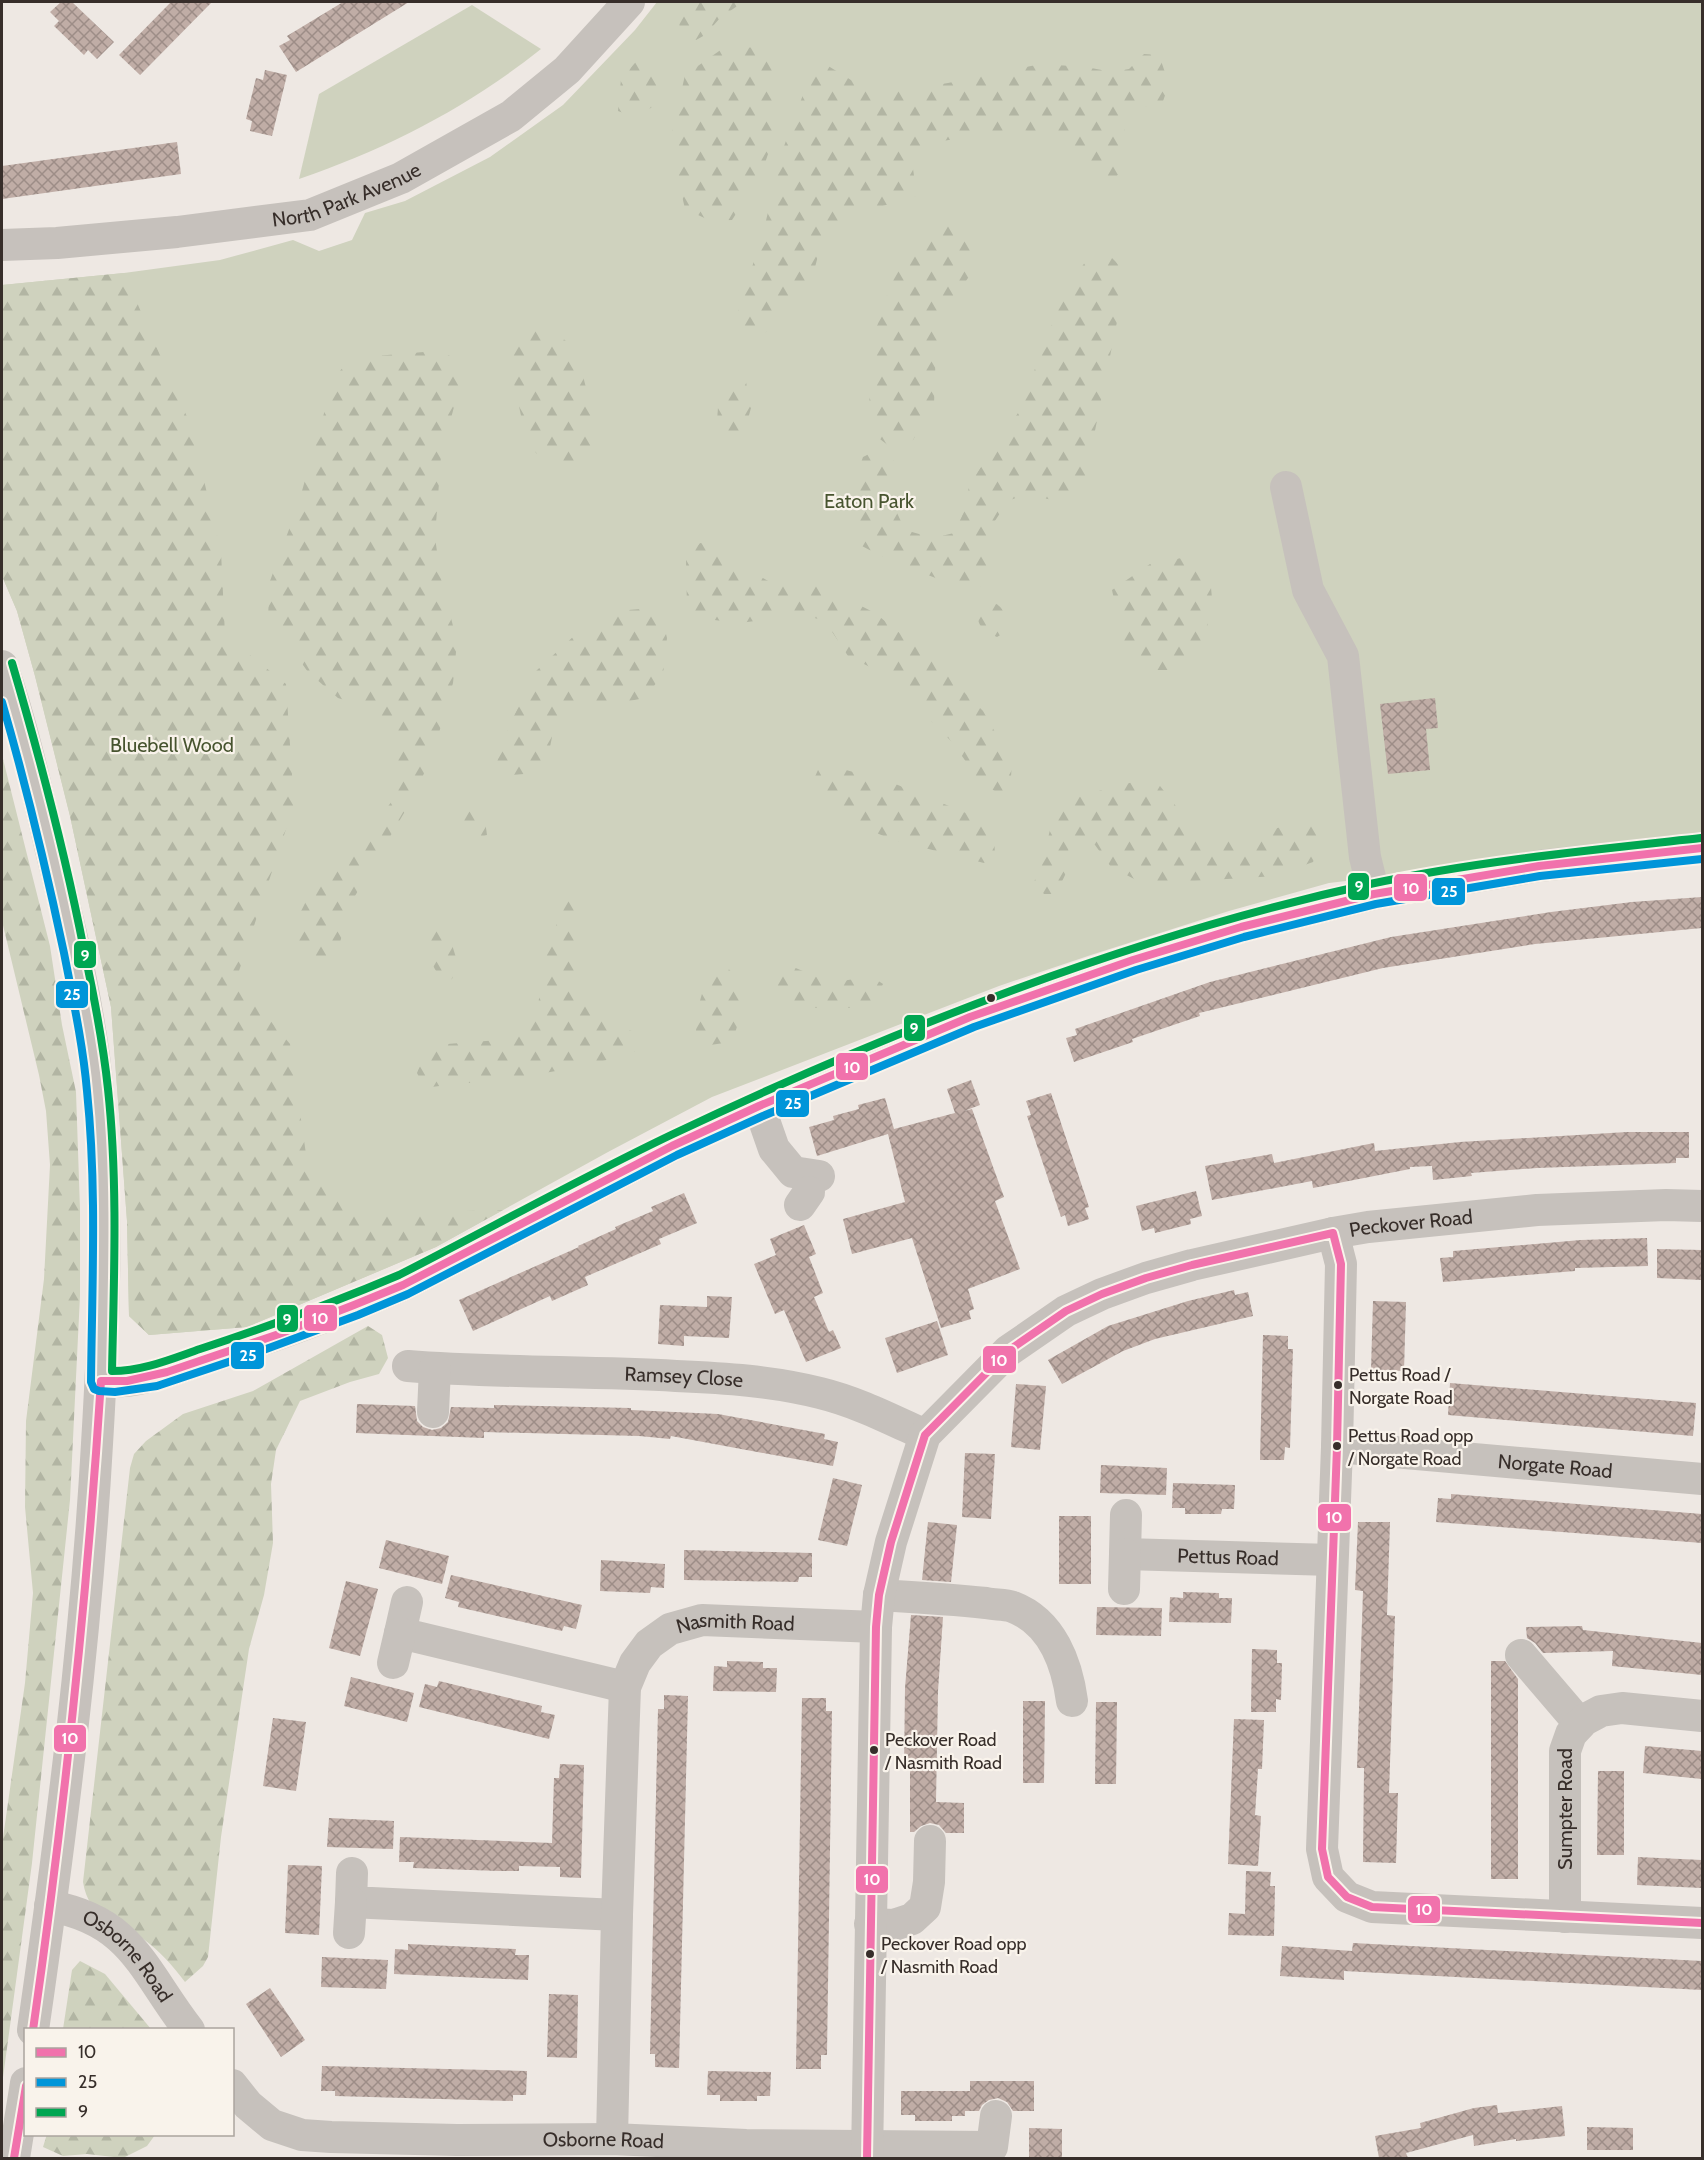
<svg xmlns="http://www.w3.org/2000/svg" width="1704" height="2160" viewBox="0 0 1704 2160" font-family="Cabin,sans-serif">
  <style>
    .green { fill: #cfd2be }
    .forest { fill: url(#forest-firs) }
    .building { fill: url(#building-cross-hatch) }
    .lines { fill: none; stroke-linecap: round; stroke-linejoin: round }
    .minor { stroke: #c6c1bc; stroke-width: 32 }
    .bus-1-casing { stroke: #f9f3eb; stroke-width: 12 }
    .bus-2-casing { stroke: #f9f3eb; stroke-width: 12 }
    .bus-3-casing { stroke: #f9f3eb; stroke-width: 12 }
    .bus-1 { stroke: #f172ac; stroke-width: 8 }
    .bus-2 { stroke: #0095d9; stroke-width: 8 }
    .bus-3 { stroke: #00a651; stroke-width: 8 }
    .bus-dot { fill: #372e2a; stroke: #f9f3eb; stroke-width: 2 }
    .labels { text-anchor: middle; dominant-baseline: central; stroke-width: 4.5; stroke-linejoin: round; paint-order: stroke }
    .bus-label { font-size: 18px; fill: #372e2a; stroke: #f9f3eb; text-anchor: start }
    .street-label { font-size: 20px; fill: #372e2a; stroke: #f9f3eb }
    .park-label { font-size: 20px; fill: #47542f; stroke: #f9f3eb }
    .line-badge { stroke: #f9f3eb; stroke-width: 2 }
    .badge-label { font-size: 16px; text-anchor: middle; font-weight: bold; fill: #fff }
  </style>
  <defs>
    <pattern id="forest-firs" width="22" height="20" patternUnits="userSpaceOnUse" patternTransform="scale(1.5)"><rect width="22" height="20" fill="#cfd2be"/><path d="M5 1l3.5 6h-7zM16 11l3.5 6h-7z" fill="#b2b5a3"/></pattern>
    <pattern id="building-cross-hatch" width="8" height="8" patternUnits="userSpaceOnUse" patternTransform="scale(1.5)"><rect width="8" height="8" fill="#c0ada6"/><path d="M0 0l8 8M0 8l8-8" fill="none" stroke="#9d8d87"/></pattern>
  </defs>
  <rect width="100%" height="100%" fill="#eee8e3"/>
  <g class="green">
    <polygon points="657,2 1702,2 1702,833 1578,846 1405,874 1329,883 1229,911 1091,955 999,986 712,1097 608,1152 436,1247 247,1327 149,1335 129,1316 127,1221 111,1007 70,816 35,676 17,611 2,576 2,285 124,273 220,260 293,240 319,251 352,240 365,213 405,201 490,157 563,105 635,30"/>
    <path d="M472 5 541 49C467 108 388 148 299 179L319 94Z"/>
  </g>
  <g class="forest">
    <polygon points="691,2 743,2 720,18 705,35 696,40 682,39 679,23"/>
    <polygon points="757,47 768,57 776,81 773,139 761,175 732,220 711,221 685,209 670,142 685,75 722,49"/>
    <polygon points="1144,54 1159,55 1169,84 1162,104 1142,107 1128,115 1123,136 1124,168 1114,179 1098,173 1080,154 1051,134 1013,129 937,142 912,162 917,196 855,214 820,248 813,275 793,304 760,338 744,337 737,330 738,312 764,229 783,149 811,73 825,64 851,80 887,93 948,83 1041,64 1086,67 1112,72 1129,69"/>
    <polygon points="641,56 655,58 663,77 652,107 637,118 618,111 621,79"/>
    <polygon points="952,220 967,233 973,248 970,275 947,309 936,347 934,404 913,440 889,446 876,436 869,408 873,338 897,265 921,237"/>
    <polygon points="1089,257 1112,258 1124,270 1123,292 1082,495 1061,502 1026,494 1008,501 989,530 990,564 981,586 964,596 938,579 883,557 860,545 852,528 849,497 863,457 875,451 892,456 895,467 890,498 905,530 933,538 954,533 962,516 970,483 1018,413 1066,288"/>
    <polygon points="124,273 191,426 221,552 225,635 286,684 294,805 236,980 290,1044 307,1161 353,1214 503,1210 436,1247 247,1327 149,1335 129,1316 127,1221 111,1007 70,816 35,676 17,611 2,576 2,285"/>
    <polygon points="533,326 565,340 579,361 594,418 592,456 579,468 558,467 536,453 522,420 511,370 514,337"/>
    <polygon points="436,351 453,357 459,388 441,456 435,537 440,574 457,642 453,683 437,740 417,791 352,901 336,956 315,967 296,956 296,921 320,874 361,841 396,796 394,730 369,708 338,698 308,672 268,616 270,581 298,505 334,378 351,358"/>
    <polygon points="732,381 746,382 751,408 741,443 726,445 716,433 719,395"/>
    <polygon points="700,543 718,545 738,564 770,582 818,584 875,613 928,656 983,711 1012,762 1010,791 998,793 980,782 953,743 884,674 848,656 825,621 794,612 776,618 740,623 697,618 687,609 686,559"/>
    <polygon points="1192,556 1209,568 1212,598 1205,640 1189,657 1171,670 1150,670 1126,655 1112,590 1150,564"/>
    <path d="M987 600C1004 605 1006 614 1009 630L997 637C982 630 976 626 978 608Z"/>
    <polygon points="653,608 661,614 667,638 663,674 645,698 613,704 596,702 575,703 554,727 547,762 537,773 511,775 495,767 510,724 536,671 575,635 628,610"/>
    <polygon points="2,755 50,946 62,1025 76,1092 80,1209 80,1296 70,1500 32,1863 2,2085 2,1845 25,1683 33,1593 25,1507 26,1421 44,1279 50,1165 46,1111 39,1075 2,921"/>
    <polygon points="818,770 846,770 893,783 966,813 994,835 995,856 984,863 893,840 839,817 817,795 813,781"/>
    <polygon points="1137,781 1160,786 1194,829 1214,841 1241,841 1277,828 1307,822 1316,828 1319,849 1313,862 1274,876 1194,881 1140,882 1111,867 1095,845 1079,839 1069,846 1066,873 1056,894 1044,894 1034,882 1042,863 1056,805 1087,794"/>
    <polygon points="463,810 473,812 485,821 487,835 476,839 465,833 457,818"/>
    <path d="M577 878 574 952 578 989 596 1016 616 1026 644 1035 645 1048C577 1073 503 1079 431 1087L423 1085 417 1073 424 1054 447 1044 499 1040 529 1027 537 1015 543 965 556 926Z"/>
    <path d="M439 925 448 932 458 964 452 979 444 981C429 965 428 953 428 932Z"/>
    <polygon points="724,964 737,978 743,1008 734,1036 724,1043 710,1045 696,1031 697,1011 708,973"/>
    <polygon points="791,966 831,983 871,976 883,984 875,1000 855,1008 814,1008 775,999 773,986 776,970"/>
    <path d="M368 1326 382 1335 388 1358 379 1374 350 1382 300 1401 276 1450 271 1484 273 1543 264 1595 249 1649 221 1837 208 1957 203 1966 185 1982C172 1965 160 1951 142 1938 115 1919 89 1919 83 1882L130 1468 134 1454 146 1441 183 1414 253 1391Z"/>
    <polygon points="80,1961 105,1974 151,2029 63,2029 72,1970"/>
    <polygon points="47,2134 155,2134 155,2135 147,2146 123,2158 87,2154 63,2156 43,2147"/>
  </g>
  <g class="building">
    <polygon points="61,2 72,2 114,42 97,59 88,50 84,55 54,26 59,21 50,12"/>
    <polygon points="171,2 212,2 140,75 119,55"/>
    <polygon points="343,2 409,2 296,72 279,46 290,40 287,36"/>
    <polygon points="265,70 287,75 272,136 250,131 252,121 246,119 256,78 263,80"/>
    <polygon points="177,142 181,174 2,199 2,166"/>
    <polygon points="1435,698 1438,728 1426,729 1430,770 1388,774 1380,704"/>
    <polygon points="1702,897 1702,928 1535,944 1383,968 1199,1013 1200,1016 1132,1039 1133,1042 1074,1062 1066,1038 1077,1035 1075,1029 1210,982 1391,937 1551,912 1632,902"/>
    <polygon points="971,1080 980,1105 964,1111 972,1109 1004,1197 995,1201 1020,1269 968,1289 974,1309 969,1311 971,1319 941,1328 912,1238 852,1254 843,1219 905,1202 888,1134 817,1156 809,1127 834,1120 833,1116 859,1109 858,1105 885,1098 894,1129 955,1113 947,1089"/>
    <polygon points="1051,1093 1089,1207 1085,1208 1089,1219 1068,1226 1065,1215 1061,1217 1027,1116 1031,1115 1026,1101"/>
    <polygon points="1627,1132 1689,1132 1689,1158 1676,1158 1676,1163 1537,1168 1471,1173 1472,1176 1433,1180 1432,1166 1410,1167 1410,1169 1313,1188 1312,1181 1212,1200 1205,1166 1272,1154 1274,1163 1374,1143 1375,1151 1460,1142"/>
    <polygon points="1196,1191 1202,1216 1190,1219 1191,1224 1155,1233 1154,1228 1142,1231 1136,1206"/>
    <polygon points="684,1193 697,1223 659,1239 661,1244 585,1277 588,1285 552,1301 550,1296 473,1331 459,1300 579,1247 578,1246 616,1229 615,1227 653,1211 651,1207"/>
    <polygon points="804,1225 816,1254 809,1257 823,1293 814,1297 829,1332 833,1330 841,1348 806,1362 784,1310 775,1314 754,1264 776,1255 770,1239"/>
    <polygon points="1647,1238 1648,1266 1575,1268 1575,1271 1443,1282 1440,1258 1453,1257 1453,1251 1581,1240"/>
    <polygon points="1657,1249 1702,1250 1702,1280 1657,1278"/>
    <polygon points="1234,1290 1235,1295 1248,1292 1253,1316 1155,1339 1123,1351 1062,1384 1048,1360 1108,1326 1188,1301"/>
    <polygon points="707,1296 732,1297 729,1338 684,1336 684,1346 658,1344 660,1305 707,1307"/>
    <polygon points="1373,1301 1406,1302 1404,1371 1371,1370"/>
    <polygon points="937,1321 948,1355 897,1373 885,1338"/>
    <polygon points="1263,1335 1288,1336 1288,1349 1293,1349 1290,1448 1285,1447 1284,1460 1260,1460"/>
    <polygon points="1450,1383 1696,1403 1693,1436 1448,1415"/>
    <polygon points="1016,1384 1046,1386 1040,1450 1011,1447"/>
    <polygon points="357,1404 415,1406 417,1421 423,1427 432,1430 441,1428 448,1422 451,1407 494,1408 494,1405 631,1408 631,1410 718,1414 825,1434 824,1439 838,1442 833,1466 671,1436 670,1439 639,1436 484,1432 484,1438 356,1433"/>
    <polygon points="965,1453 995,1454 991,1519 962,1517"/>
    <polygon points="1101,1465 1167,1468 1166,1495 1100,1493"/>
    <polygon points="833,1478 862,1485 847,1546 818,1540"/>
    <polygon points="1173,1483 1235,1485 1234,1509 1222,1509 1221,1514 1185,1514 1185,1508 1172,1508"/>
    <polygon points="1451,1494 1702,1514 1702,1543 1436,1522 1438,1498 1451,1499"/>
    <rect x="1059" y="1516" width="32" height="68"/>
    <polygon points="928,1522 957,1525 951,1582 922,1580"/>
    <polygon points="1358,1522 1390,1522 1387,1615 1395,1616 1389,1793 1398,1793 1396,1863 1363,1862 1364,1768 1357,1768 1363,1591 1355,1590"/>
    <polygon points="386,1540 449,1556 442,1584 379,1568"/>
    <polygon points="684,1550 812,1553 812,1577 799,1577 798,1582 684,1580"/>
    <polygon points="601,1560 665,1564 664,1588 651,1587 650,1593 600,1591"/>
    <polygon points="451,1575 582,1605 576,1629 564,1626 562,1631 458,1607 459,1602 445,1598"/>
    <polygon points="346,1581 378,1589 360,1656 329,1648"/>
    <polygon points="1183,1592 1219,1593 1219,1598 1232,1598 1231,1623 1169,1622 1170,1597 1183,1598"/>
    <polygon points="1097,1607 1162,1608 1161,1636 1096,1635"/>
    <polygon points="911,1615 943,1617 938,1691 936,1802 964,1803 964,1833 946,1833 939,1825 930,1823 921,1826 914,1832 910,1832 910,1770 904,1770 905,1688"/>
    <polygon points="1582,1626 1583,1630 1702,1643 1702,1675 1612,1666 1613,1651 1543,1653 1535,1643 1527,1638 1526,1627"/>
    <polygon points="1252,1649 1277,1650 1277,1663 1282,1663 1281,1700 1276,1699 1276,1712 1251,1712"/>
    <polygon points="727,1661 763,1662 763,1668 777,1668 776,1692 713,1691 714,1666 727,1667"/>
    <polygon points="1491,1661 1505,1661 1518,1679 1518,1879 1491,1879"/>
    <polygon points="351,1677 414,1693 407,1722 344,1706"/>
    <polygon points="439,1681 542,1706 541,1712 555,1715 549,1739 419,1707 425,1684 437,1687"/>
    <polygon points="664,1695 688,1696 679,2068 655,2067 655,2054 650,2054 658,1709 664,1709"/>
    <polygon points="802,1698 826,1698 826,1711 832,1711 827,2055 821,2055 821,2069 796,2069"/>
    <polygon points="1023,1701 1045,1701 1044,1783 1023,1783"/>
    <polygon points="1096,1702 1117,1702 1116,1784 1095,1784"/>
    <polygon points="273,1718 306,1722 296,1791 263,1786"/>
    <polygon points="1234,1719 1264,1720 1262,1769 1258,1769 1255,1815 1261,1816 1258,1866 1228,1864"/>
    <polygon points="1645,1746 1702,1751 1702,1779 1643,1773"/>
    <polygon points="560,1764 584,1765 581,1878 560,1877 560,1867 519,1866 519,1871 499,1871 413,1868 414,1862 399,1862 400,1837 552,1843 554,1778 559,1778"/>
    <polygon points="1598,1771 1624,1771 1624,1855 1597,1855"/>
    <polygon points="329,1818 394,1821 393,1849 327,1847"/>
    <polygon points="1638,1857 1702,1860 1702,1888 1637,1885"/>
    <polygon points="288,1865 322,1866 319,1935 285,1933"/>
    <polygon points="1246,1871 1271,1872 1270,1886 1275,1886 1274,1936 1228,1935 1229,1913 1245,1914"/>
    <polygon points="1353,1943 1702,1961 1702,1990 1344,1971 1344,1980 1280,1976 1282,1946 1352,1951"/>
    <polygon points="408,1944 516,1949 515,1955 529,1955 528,1980 394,1974 395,1949 408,1950"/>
    <polygon points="322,1957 388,1960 386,1989 321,1987"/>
    <polygon points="270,1988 305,2040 281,2057 246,2004"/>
    <polygon points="549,1994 578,1995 577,2058 547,2057"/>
    <polygon points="322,2066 527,2071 526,2095 513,2095 513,2101 335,2096 335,2091 321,2091"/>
    <polygon points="708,2071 771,2072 770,2096 757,2096 757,2101 720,2101 720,2095 707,2095"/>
    <polygon points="970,2081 1034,2081 1034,2111 1013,2111 1007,2102 998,2098 989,2100 982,2105 979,2111 965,2111 965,2116 952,2116 952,2121 915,2121 915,2115 901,2115 901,2091 970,2091"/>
    <polygon points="1497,2105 1498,2113 1562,2106 1565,2136 1516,2141 1516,2139 1474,2146 1473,2135 1406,2153 1408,2158 1379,2158 1375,2136 1421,2128 1420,2123 1474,2108"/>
    <polygon points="1587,2127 1633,2128 1633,2150 1587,2150"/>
    <polygon points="1029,2128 1062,2129 1062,2158 1029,2158"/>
  </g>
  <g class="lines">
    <g class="minor">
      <path id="s1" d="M2 245 57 243 177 232 310 215 401 178 511 116 567 70 629 2"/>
      <polyline points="1286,487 1308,590 1343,656 1365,857 1374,894"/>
      <path d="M2 666C22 725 36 786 50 846 70 927 90 1009 98 1091 109 1208 104 1327 97 1444 86 1640 61 1836 33 2030"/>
      <polyline points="759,1106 774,1149 793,1172 819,1176"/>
      <polyline points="800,1205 809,1192"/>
      <polyline points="1333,1233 1341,1264 1337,1447 1322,1849 1328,1877 1347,1897 1372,1907 1702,1923"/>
      <path id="s2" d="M408 1366C497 1373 587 1371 676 1376 724 1378 773 1381 820 1393 857 1402 890 1419 925 1435"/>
      <path d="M101 1381C136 1385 172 1370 204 1359 272 1338 337 1313 403 1285L672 1146 759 1106 970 1017 1133 960 1241 927 1374 894 1539 866 1702 848"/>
      <polyline points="433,1412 435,1368"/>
      <path id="s3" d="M1337 1447 1702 1479"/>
      <path id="s4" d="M1126 1515 1125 1554 1332 1560"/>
      <polyline points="1124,1589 1125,1554"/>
      <path d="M879 1595C914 1597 950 1599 986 1603 994 1605 1005 1604 1013 1607 1052 1622 1067 1664 1072 1701"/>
      <polyline points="407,1602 400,1633 625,1687"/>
      <polyline points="1521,1655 1580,1724"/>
      <polyline points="393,1663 400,1633"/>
      <polyline points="352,1873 351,1902 617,1915"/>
      <path id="s5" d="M50 1906C133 1921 143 1971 189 2030"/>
      <path id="s6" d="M1565 1917V1751L1571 1734 1584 1720 1601 1711 1622 1708 1702 1716"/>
      <polyline points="870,1924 894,1925 912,1919 925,1907 929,1882 930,1841"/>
      <polyline points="349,1933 351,1902"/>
      <path id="s7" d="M232 2085 248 2105 272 2125 302 2135 331 2137 457 2140 612 2139 746 2145 992 2147 996 2116"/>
      <path id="s8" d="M612 2139 617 1915 625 1687 635 1663 649 1644 670 1629 702 1620 876 1627"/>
      <polyline points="14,2158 26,2083"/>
      <path id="s9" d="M867 2158 876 1627 879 1595 891 1542 925 1435 1008 1351 1066 1311 1102 1294 1146 1278 1192 1265 1333 1233 1368 1227 1537 1210 1666 1205 1702 1206"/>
    </g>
    <defs>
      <g id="bus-1">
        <path d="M33 2030C64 1814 87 1598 101 1381H127L167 1372 279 1334 354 1305 403 1285 672 1146 759 1106 970 1017 1133 960 1241 927 1374 894 1539 866 1702 848"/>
        <polyline points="14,2158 26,2086"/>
        <polyline points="867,2158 876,1627 879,1595 891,1542 925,1435 1008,1351 1066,1311 1102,1294 1146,1278 1192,1265 1333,1233 1341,1264 1337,1447 1322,1849 1328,1877 1347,1897 1372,1907 1702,1923"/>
      </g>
      <path id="bus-2" d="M2 702C26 785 46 868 64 953 73 999 83 1045 87 1091 97 1188 92 1285 91 1382L94 1389 99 1391 115 1392 157 1386 258 1352 358 1315 408 1294 677 1155 763 1116 974 1027 1136 970 1244 937 1376 904 1540 876 1702 859"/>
      <path id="bus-3" d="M12 663C40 758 65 853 84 950 94 996 103 1042 108 1089 118 1181 114 1278 112 1371 143 1371 171 1359 200 1349 267 1327 333 1303 399 1275 489 1229 579 1179 671 1135 892 1030 1131 936 1370 884 1478 861 1591 850 1701 838"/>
    </defs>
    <use href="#bus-1" class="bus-1-casing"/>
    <use href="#bus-2" class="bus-2-casing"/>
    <use href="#bus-3" class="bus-3-casing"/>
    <use href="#bus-1" class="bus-1"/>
    <use href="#bus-2" class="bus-2"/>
    <use href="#bus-3" class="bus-3"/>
  </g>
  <g class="bus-dot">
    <circle cx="991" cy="998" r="5"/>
    <circle cx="1338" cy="1385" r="5"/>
    <circle cx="1337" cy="1446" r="5"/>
    <circle cx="874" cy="1750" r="5"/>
    <circle cx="870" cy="1954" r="5"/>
  </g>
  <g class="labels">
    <g class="bus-label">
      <text x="1349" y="1375">Pettus Road /<tspan x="1349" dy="23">Norgate Road</tspan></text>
      <text x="1348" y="1436">Pettus Road opp<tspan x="1348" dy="23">/ Norgate Road</tspan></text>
      <text x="885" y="1740">Peckover Road<tspan x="885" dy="23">/ Nasmith Road</tspan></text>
      <text x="881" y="1944">Peckover Road opp<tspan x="881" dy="23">/ Nasmith Road</tspan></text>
    </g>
    <g class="street-label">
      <text stroke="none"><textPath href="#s1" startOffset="350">North Park Avenue</textPath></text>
      <text stroke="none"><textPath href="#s9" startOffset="1276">Peckover Road</textPath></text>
      <text stroke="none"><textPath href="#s2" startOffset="276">Ramsey Close</textPath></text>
      <text stroke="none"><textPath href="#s3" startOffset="219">Norgate Road</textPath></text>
      <text stroke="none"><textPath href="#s4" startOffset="142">Pettus Road</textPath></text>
      <text stroke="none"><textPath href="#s8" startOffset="594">Nasmith Road</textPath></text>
      <text stroke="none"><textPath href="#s6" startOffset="108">Sumpter Road</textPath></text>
      <text stroke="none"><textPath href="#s5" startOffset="96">Osborne Road</textPath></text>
      <text stroke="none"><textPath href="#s7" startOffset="390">Osborne Road</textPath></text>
    </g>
    <g class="park-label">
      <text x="869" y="501">Eaton Park</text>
      <text x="172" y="745">Bluebell Wood</text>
    </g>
  </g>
  <g class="line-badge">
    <rect x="1347" y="872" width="23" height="29" rx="6" fill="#00a651"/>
    <rect x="1393" y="873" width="35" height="29" rx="6" fill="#f172ac"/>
    <rect x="1431" y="877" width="35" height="29" rx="6" fill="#0095d9"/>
    <rect x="73" y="940" width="24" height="29" rx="6" fill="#00a651"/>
    <rect x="55" y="980" width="34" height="29" rx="6" fill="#0095d9"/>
    <rect x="903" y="1014" width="23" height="28" rx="6" fill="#00a651"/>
    <rect x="835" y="1052" width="34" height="29" rx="6" fill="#f172ac"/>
    <rect x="775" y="1089" width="35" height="29" rx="6" fill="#0095d9"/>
    <rect x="303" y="1304" width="35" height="28" rx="6" fill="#f172ac"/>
    <rect x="276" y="1304" width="23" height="29" rx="6" fill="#00a651"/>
    <rect x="230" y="1341" width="35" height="29" rx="6" fill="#0095d9"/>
    <rect x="982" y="1345" width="35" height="29" rx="6" fill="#f172ac"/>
    <rect x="1317" y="1503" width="35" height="29" rx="6" fill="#f172ac"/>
    <rect x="53" y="1724" width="34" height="29" rx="6" fill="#f172ac"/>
    <rect x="855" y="1865" width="34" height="29" rx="6" fill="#f172ac"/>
    <rect x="1407" y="1895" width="34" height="29" rx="6" fill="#f172ac"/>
  </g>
  <g class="badge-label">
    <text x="1359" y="892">9</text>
    <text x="1411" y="894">10</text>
    <text x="1449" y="897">25</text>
    <text x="85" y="961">9</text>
    <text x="72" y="1000">25</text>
    <text x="914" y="1034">9</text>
    <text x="852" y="1073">10</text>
    <text x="793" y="1109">25</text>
    <text x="320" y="1324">10</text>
    <text x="287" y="1325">9</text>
    <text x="248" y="1361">25</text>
    <text x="999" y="1366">10</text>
    <text x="1334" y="1523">10</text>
    <text x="70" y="1744">10</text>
    <text x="872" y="1885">10</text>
    <text x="1424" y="1915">10</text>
  </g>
  <rect width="1704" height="2160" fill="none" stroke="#372e2a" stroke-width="6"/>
  <rect x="24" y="2028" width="210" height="108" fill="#f9f3eb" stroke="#aba49e" stroke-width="1.5"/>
  <rect x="36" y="2048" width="30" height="9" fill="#f172ac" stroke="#aba49e" stroke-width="1.5"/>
  <text x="78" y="2058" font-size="18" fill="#372e2a">10</text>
  <rect x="36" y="2078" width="30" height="9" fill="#0095d9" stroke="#aba49e" stroke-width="1.5"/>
  <text x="78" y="2088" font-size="18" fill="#372e2a">25</text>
  <rect x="36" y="2108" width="30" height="9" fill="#00a651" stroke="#aba49e" stroke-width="1.5"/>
  <text x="78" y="2118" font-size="18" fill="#372e2a">9</text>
</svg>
